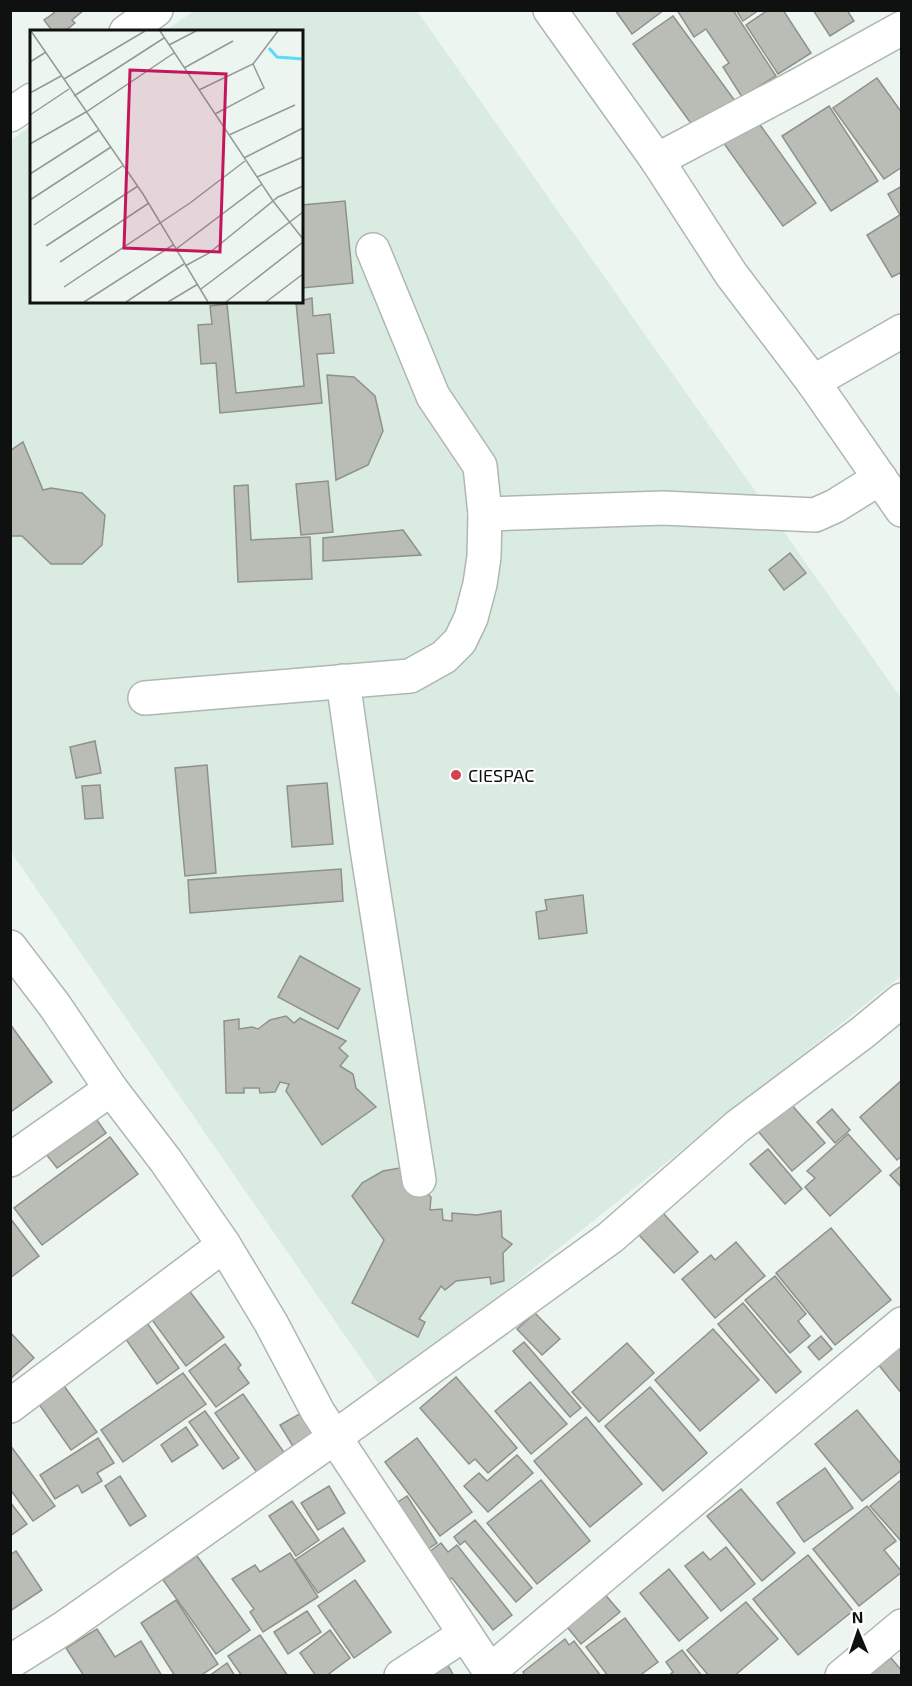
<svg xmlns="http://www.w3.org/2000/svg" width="912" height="1686" viewBox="0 0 912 1686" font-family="'Exo 2',sans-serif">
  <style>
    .built { fill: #daebe1 }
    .building { fill: #b9bdb6; stroke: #8e928a; stroke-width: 1.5 }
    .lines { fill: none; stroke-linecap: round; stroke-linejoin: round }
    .minor-casing { stroke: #afb7b2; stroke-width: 36 }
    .highway-casing { stroke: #afb7b2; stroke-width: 36 }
    .minor { stroke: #fff; stroke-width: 33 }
    .highway { stroke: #fff; stroke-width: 33 }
    .poi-dot { fill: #d44353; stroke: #fff; stroke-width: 2 }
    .labels { text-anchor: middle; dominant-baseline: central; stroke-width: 4.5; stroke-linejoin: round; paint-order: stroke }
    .poi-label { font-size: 18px; fill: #0e1110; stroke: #fff; text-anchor: start }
    .inset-river { fill: none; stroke: #5cdbf9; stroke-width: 3 }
    .inset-road { fill: none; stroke: #939a96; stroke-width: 1.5 }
    .view { fill: #c2185b; fill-opacity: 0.15; stroke: #c2185b; stroke-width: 3 }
    .inset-edge { fill: none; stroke: #0e1110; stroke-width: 3 }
  </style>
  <rect width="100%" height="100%" fill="#ecf5ef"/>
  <polygon class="built" points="194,11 417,11 901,698 901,976 382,1389 11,852 10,141 31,126 32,302 302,302 302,32 165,31"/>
  <g class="building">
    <polygon points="52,10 84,10 72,20 75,23 64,32 53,32 44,20 54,13"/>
    <polygon points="615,10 664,10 632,34"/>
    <polygon points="677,10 733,10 776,76 742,97 723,67 729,63 706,29 694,37"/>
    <polygon points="736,10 759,10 743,21"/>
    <polygon points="768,10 783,10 811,53 778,74 746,25"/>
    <polygon points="813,10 847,10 854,21 830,36"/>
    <polygon points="673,16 738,105 698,133 633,44"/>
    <polygon points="877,78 902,113 902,167 884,179 833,108"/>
    <polygon points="829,106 878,181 831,211 782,136"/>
    <polygon points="753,115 816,203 783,226 720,138"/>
    <polygon points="902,186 902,272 892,277 867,235 900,215 888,194"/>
    <polygon points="345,201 353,283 302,288 302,205"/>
    <polygon points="312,298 313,316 330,314 334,353 317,354 322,403 220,413 216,363 201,364 198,325 212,324 210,306 227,304 236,393 304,386 296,302"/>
    <polygon points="327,375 354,377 375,396 383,431 368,465 336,480"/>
    <polygon points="23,442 43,490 51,488 82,493 105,515 102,545 82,564 51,564 22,536 10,536 10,451"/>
    <polygon points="328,481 333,532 301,535 296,484"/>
    <polygon points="248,485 251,540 310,537 312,579 238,582 234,486"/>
    <polygon points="403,530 421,555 323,561 323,538"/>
    <polygon points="790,553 806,573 784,590 769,570"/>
    <polygon points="95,741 101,773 76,778 70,747"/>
    <polygon points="207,765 216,873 185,876 175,768"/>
    <polygon points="327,783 333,844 292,847 287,786"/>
    <polygon points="100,785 103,818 85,819 82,786"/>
    <polygon points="341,869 343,901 190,913 188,880"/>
    <polygon points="583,895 587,933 539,939 536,912 547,910 545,900"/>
    <polygon points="300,956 360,989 338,1029 278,997"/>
    <polygon points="286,1016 294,1023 300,1018 346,1041 339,1048 348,1056 340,1066 353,1074 356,1088 376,1107 322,1145 286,1091 289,1084 280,1082 275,1092 260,1093 259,1088 244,1088 244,1093 226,1093 224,1021 239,1019 239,1029 252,1027 258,1029 270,1020"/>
    <polygon points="10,1024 52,1082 12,1111 10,1109"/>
    <polygon points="901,1081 902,1156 897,1160 860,1117"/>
    <polygon points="790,1103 825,1143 792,1171 757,1130"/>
    <polygon points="832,1109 850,1130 835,1143 817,1122"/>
    <polygon points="92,1113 106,1133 57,1168 42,1149"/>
    <polygon points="848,1134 881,1171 830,1216 805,1187 815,1178 807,1171"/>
    <polygon points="110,1137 138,1174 42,1245 14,1208"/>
    <polygon points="768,1149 802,1189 785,1204 750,1164"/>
    <polygon points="902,1165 902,1188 890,1175"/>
    <polygon points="411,1166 414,1180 431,1197 430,1210 442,1209 443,1220 452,1221 452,1213 477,1215 501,1211 502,1237 512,1244 503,1253 504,1281 491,1284 490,1277 456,1281 445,1290 441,1286 419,1319 425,1322 418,1337 352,1303 384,1240 352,1196 362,1183 383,1171"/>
    <polygon points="663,1213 698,1252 674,1273 639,1235"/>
    <polygon points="10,1218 39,1256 10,1278"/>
    <polygon points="831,1228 891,1300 835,1345 776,1273"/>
    <polygon points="736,1242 765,1276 715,1318 682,1279 711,1255 715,1260"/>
    <polygon points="775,1276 806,1314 798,1321 810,1336 790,1353 745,1300"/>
    <polygon points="185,1285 224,1337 186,1366 147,1313"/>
    <polygon points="743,1303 801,1372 776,1393 718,1324"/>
    <polygon points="535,1313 560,1339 542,1355 517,1329"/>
    <polygon points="147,1323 179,1368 157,1384 125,1338"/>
    <polygon points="713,1329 759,1380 700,1431 655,1380"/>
    <polygon points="10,1332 34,1358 10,1379"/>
    <polygon points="902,1333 902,1394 877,1363"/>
    <polygon points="821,1336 832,1349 819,1360 808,1347"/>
    <polygon points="524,1342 581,1408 570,1417 513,1351"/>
    <polygon points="627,1343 654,1373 599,1422 572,1392"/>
    <polygon points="225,1344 241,1365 238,1368 249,1383 216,1407 189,1371"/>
    <polygon points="183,1373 206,1404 123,1462 101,1430"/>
    <polygon points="456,1377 517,1448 488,1473 475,1459 469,1464 420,1408"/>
    <polygon points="530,1382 567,1424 531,1454 495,1411"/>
    <polygon points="62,1383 97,1432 71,1450 36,1400"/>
    <polygon points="650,1387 707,1453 663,1491 605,1426"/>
    <polygon points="243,1394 288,1458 260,1477 215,1413"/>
    <polygon points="857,1410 902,1465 902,1470 862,1501 815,1444"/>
    <polygon points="205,1411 239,1458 223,1469 189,1422"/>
    <polygon points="303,1412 319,1440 297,1453 280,1425"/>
    <polygon points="586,1417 642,1484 590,1527 534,1461"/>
    <polygon points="186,1427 198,1445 172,1462 161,1445"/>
    <polygon points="98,1438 114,1463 97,1473 102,1481 82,1493 78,1485 55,1499 40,1475"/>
    <polygon points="417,1438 472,1512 440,1536 385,1462"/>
    <polygon points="10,1445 55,1506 33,1521 10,1489"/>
    <polygon points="517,1455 533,1473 488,1512 464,1486 479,1473 487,1481"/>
    <polygon points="825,1468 853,1508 804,1542 777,1503"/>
    <polygon points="120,1476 146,1516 130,1526 105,1486"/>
    <polygon points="902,1479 902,1542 870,1506"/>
    <polygon points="541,1480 590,1541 537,1584 487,1523"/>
    <polygon points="329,1486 345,1513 318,1530 301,1503"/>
    <polygon points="741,1489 795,1553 762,1581 707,1516"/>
    <polygon points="407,1496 437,1543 419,1555 389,1508"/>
    <polygon points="292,1501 319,1540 296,1556 269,1516"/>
    <polygon points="10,1502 27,1524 10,1536"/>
    <polygon points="867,1506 896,1541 884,1550 902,1572 859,1606 813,1549"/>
    <polygon points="475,1520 532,1588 516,1602 465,1541 460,1545 454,1537"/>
    <polygon points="343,1528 365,1561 318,1593 295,1560"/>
    <polygon points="441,1543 448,1552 457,1545 512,1615 493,1630 452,1578 441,1586 420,1559"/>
    <polygon points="726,1547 755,1584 721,1611 685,1566 703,1552 710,1560"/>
    <polygon points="16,1551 42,1590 10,1611 10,1555"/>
    <polygon points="290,1553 318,1597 263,1632 250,1612 254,1609 232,1579 255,1565 260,1572"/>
    <polygon points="808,1555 853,1611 798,1655 753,1599"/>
    <polygon points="197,1556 250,1630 216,1654 163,1580"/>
    <polygon points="669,1569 708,1618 679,1641 640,1593"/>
    <polygon points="355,1580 391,1632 354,1658 318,1606"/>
    <polygon points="602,1591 620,1612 581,1644 563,1622"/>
    <polygon points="176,1600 218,1664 200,1676 175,1676 141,1623"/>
    <polygon points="746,1602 778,1639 734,1676 709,1676 687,1650"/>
    <polygon points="307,1611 321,1632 288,1654 274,1632"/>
    <polygon points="625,1618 658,1662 639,1676 608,1676 586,1647"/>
    <polygon points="97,1629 115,1657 141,1641 162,1676 84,1676 66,1648"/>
    <polygon points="330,1630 350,1658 326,1676 316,1676 300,1653"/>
    <polygon points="260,1635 288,1676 242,1676 228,1656"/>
    <polygon points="565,1639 569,1645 574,1641 601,1676 525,1676 523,1672"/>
    <polygon points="682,1650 702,1676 668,1676 673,1672 666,1662"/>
    <polygon points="891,1658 902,1671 902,1676 868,1676"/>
    <polygon points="446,1662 454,1676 424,1676"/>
    <polygon points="227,1663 235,1676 209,1676"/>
  </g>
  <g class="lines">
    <defs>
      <g id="minor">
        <polyline points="126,32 156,10"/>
        <polyline points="10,115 32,100"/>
        <polyline points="657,160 799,85 902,28"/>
        <polyline points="813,382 902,331"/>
        <polyline points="485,514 663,508 815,515 835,506 880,478"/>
        <polyline points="343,681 367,849 419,1180"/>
        <polyline points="145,698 410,676 444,657 460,641 471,618 480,584 484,557 485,514 480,466 433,396 373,250"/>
        <polyline points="10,947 55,1006 111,1089 166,1161 224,1245 271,1323 318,1412 493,1676"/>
        <polyline points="10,1160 111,1089"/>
        <polyline points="10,1406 224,1245"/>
        <polyline points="10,1662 64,1628 335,1437 611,1237 738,1126 862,1033 902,1000"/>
        <polyline points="490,1671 902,1324"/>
        <polyline points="401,1676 465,1634"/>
        <polyline points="842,1676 902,1626"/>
      </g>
      <polyline id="highway" points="550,10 657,160 731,274 813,382 902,510"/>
    </defs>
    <use href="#minor" class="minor-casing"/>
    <use href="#highway" class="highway-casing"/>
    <use href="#minor" class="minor"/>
    <use href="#highway" class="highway"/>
  </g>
  <circle class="poi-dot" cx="456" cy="775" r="6"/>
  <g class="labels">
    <g class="poi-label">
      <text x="468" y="775">CIESPAC</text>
    </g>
  </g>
  <g transform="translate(30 30)">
    <rect width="273" height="273" fill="#ecf5ef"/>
    <path class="inset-river" d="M239 18 247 27 273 29"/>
    <path class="inset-road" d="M1 1 113 164 178 272M130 1 243 171 273 209M139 15 166 1M0 32 16 22M154 38 203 11M34 49 115 1M169 60 223 34 248 1M0 63 31 46M44 66 134 8M185 84 234 58 223 34M0 85 39 59M199 105 265 75M0 114 56 82 144 23M214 128 273 98M0 144 69 100M227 147 273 127M0 170 81 117M4 195 94 135M16 216 108 156M146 219 232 154M30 232 119 173M155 236 179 223 248 167 273 156M34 257 160 173 215 131M171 259 273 182M54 272 143 215M96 272 154 234M138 272 168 254M196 272 273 212M236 272 273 244"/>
    <path class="view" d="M100 40 196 44 190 222 94 218Z"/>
    <rect width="273" height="273" class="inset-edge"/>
  </g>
  <rect width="912" height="1686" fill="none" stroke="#0e1110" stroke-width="24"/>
  <g transform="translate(858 1632) rotate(358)" stroke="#ffffff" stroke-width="4.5" paint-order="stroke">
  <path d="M0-4.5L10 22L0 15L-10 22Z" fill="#0e1110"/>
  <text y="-9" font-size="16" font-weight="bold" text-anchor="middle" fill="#0e1110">N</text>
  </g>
</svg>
